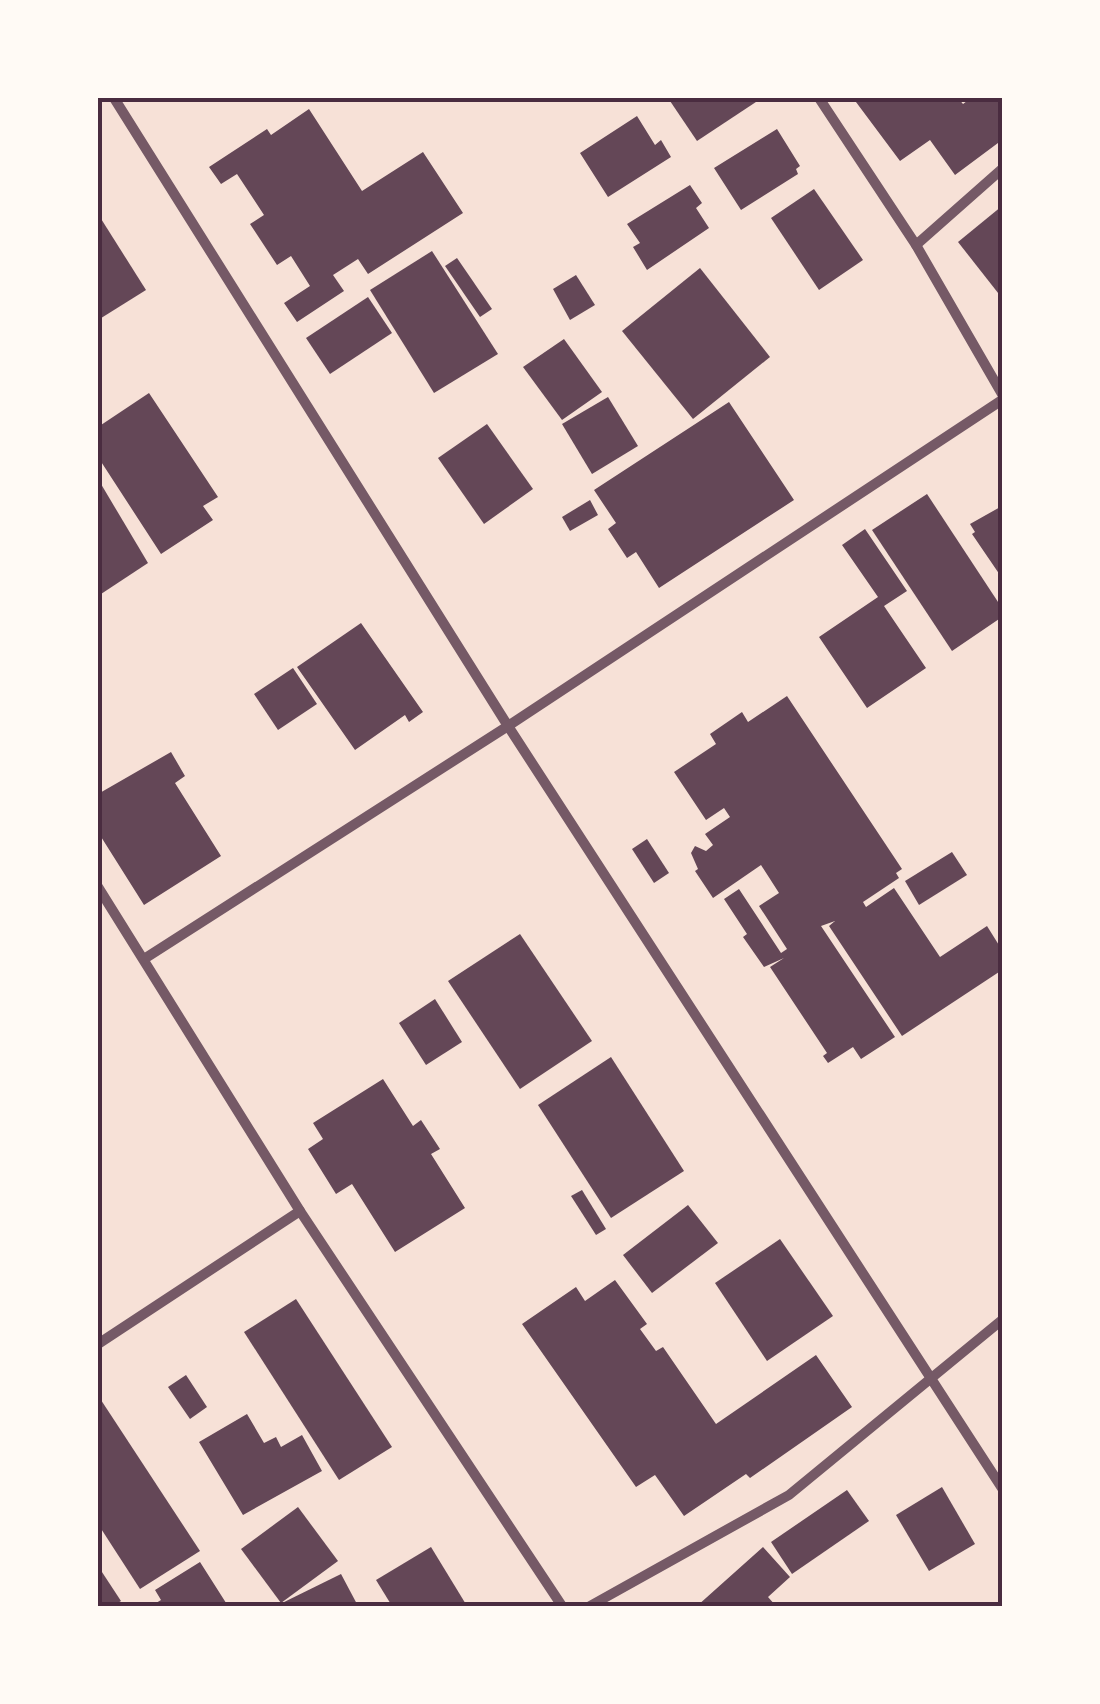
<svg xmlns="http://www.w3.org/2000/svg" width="1100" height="1704" viewBox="0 0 1100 1704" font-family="Karla,sans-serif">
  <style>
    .building { fill: #644757 }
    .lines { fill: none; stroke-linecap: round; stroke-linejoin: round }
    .minor { stroke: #755966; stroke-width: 10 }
    .neatline { fill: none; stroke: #4a2c40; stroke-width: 4 }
  </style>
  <rect width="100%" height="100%" fill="#f7e1d7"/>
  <g class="building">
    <polygon points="668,98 762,98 697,141"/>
    <polygon points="853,98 958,98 963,104 971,98 1002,98 1002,140 955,175 930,140 900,161"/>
    <polygon points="309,109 362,191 423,152 463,213 368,274 358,259 333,275 344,291 297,322 284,303 310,286 291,256 277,265 250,224 264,215 237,174 221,184 209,167 267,129 271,135"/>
    <polygon points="637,116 655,145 661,140 671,157 608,197 580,153"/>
    <polygon points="777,129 800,166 796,169 798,174 741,210 714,168"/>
    <polygon points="690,185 702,203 696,208 709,228 647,270 633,247 640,243 627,224"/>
    <polygon points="814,189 863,260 819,290 771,218"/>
    <polygon points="1002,206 1002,298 958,242"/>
    <polygon points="98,214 146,290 98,320"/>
    <polygon points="432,251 498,354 434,393 370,290"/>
    <polygon points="457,258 492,309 480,317 445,266"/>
    <polygon points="700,268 770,357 693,419 622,331"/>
    <polygon points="576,275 595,305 570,320 553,289"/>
    <polygon points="368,297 392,333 330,374 306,338"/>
    <polygon points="564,339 602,392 562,420 523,367"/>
    <polygon points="149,393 218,497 203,506 213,520 161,554 98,457 98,427"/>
    <polygon points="608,397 638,446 592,474 562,424"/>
    <polygon points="729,402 794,500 659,588 636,552 627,558 608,529 616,523 594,490"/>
    <polygon points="487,424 533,489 484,524 438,458"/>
    <polygon points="98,479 148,563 98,596"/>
    <polygon points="927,494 1002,608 1002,617 952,651 872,530"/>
    <polygon points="590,500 598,515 570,531 562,517"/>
    <polygon points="1002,506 1002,578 972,534 975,532 970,524"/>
    <polygon points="865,529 907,591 884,606 926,668 867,708 819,637 878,597 842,545"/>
    <polygon points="361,623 423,712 409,722 405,715 355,750 297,667"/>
    <polygon points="293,668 317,704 278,730 254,694"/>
    <polygon points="787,696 902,869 896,873 899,878 863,902 866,907 894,888 940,957 987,926 1002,950 1002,970 902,1036 829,926 835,921 821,926 895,1037 861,1059 853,1047 828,1063 823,1056 827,1053 770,967 784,958 764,967 743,937 747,934 724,899 739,889 781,953 787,949 759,906 779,893 761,865 713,898 695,871 698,869 691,853 695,846 706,851 713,845 705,834 730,817 724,808 706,820 674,772 716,744 710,734 742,712 748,722"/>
    <polygon points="171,752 185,776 175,783 221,856 144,905 98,832 98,794"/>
    <polygon points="647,839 669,873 654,883 632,849"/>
    <polygon points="952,852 967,875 919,905 905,881"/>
    <polygon points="520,934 592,1041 520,1089 448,981"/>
    <polygon points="435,999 462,1042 426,1065 399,1023"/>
    <polygon points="611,1057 684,1171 611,1218 538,1105"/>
    <polygon points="383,1079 413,1126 421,1120 440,1149 431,1154 465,1208 395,1252 352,1184 336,1194 308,1149 323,1139 313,1123"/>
    <polygon points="582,1190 606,1229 596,1235 571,1196"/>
    <polygon points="688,1205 718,1243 652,1293 623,1255"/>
    <polygon points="780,1239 833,1316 767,1361 715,1283"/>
    <polygon points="615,1280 647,1324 640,1329 656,1351 663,1347 716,1424 816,1355 852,1407 750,1478 746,1474 684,1516 655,1475 636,1487 522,1324 576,1287 585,1301"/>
    <polygon points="296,1299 392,1447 339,1480 244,1332"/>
    <polygon points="186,1375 207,1407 190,1419 168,1387"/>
    <polygon points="101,1400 200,1551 140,1589 98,1524"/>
    <polygon points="247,1414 264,1443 276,1437 281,1447 302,1435 322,1471 243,1515 199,1442"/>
    <polygon points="942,1487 975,1544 929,1571 896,1515"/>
    <polygon points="847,1490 869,1521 792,1574 771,1542"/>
    <polygon points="298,1507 338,1561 281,1603 241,1549"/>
    <polygon points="431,1547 467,1606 392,1606 376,1580"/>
    <polygon points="763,1547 790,1577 768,1597 776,1606 697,1606"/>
    <polygon points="200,1562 228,1606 151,1606 161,1600 155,1590"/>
    <polygon points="98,1566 121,1601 113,1606 98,1606"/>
    <polygon points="341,1574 358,1606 276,1606"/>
  </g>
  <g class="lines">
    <g class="minor">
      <polyline points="114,98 508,726 1002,1488"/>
      <polyline points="819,98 916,245 1002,394"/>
      <polyline points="916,245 1002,169"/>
      <polyline points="98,887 300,1211 562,1606"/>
      <polyline points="144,959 508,726 1002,400"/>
      <polyline points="98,1344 300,1211"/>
      <polyline points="590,1606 789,1495 1002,1320"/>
    </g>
  </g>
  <rect width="1100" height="1704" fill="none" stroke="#fffaf5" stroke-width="200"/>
  <rect x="100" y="100" width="900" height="1504" class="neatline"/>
</svg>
